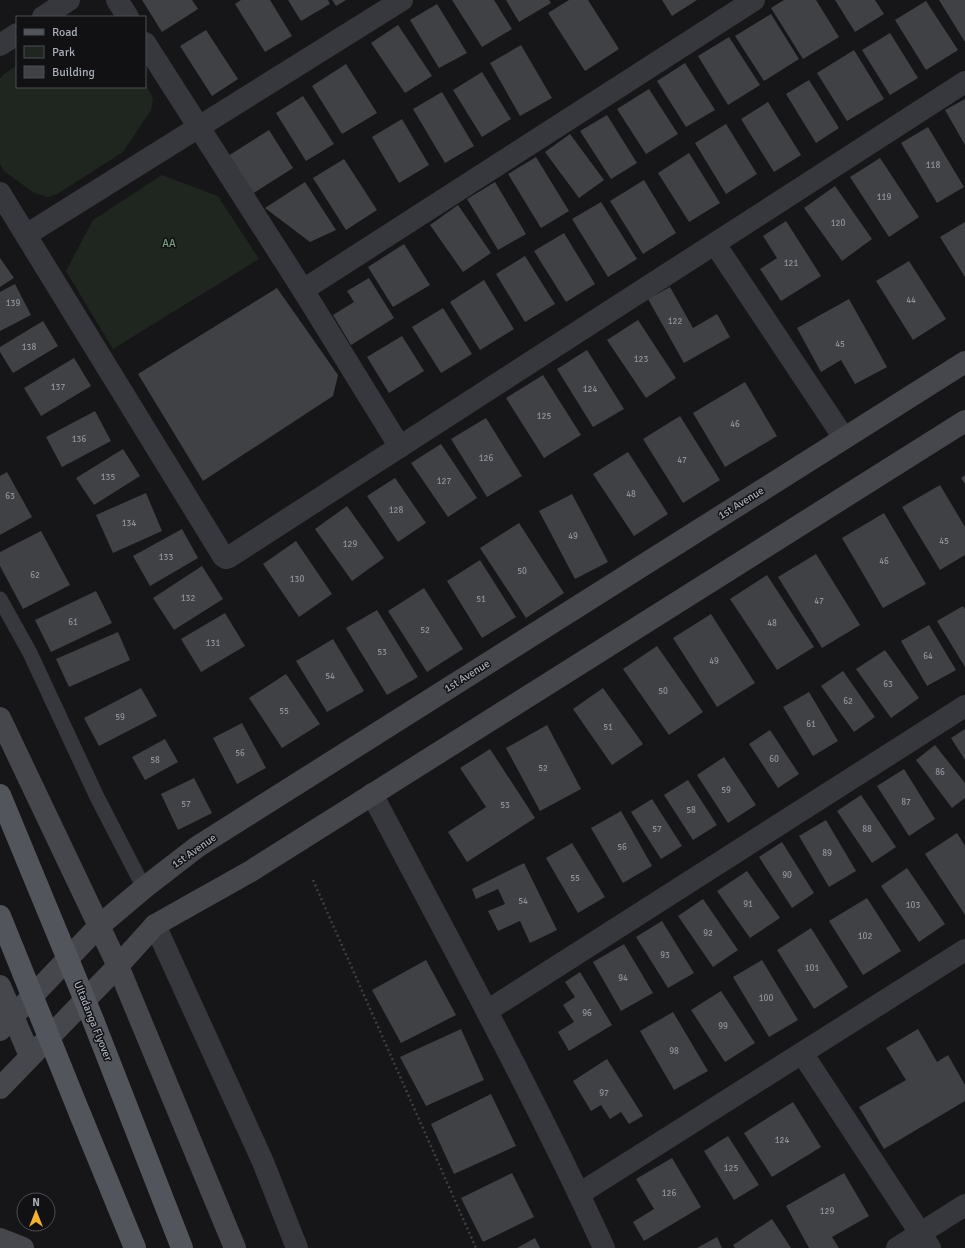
<svg xmlns="http://www.w3.org/2000/svg" width="965" height="1248" viewBox="0 0 965 1248" font-family="Signika,sans-serif">
  <style>
    .green { fill: #1e261f }
    .building { fill: #404145 }
    .lines { fill: none; stroke-linecap: round; stroke-linejoin: round }
    .path { stroke: #3d3f44; stroke-width: 2.5; stroke-dasharray: 2 3; stroke-linecap: butt }
    .lane { stroke: #37383d; stroke-width: 15 }
    .street { stroke: #37383d; stroke-width: 22 }
    .secondary { stroke: #45474d; stroke-width: 22 }
    .primary { stroke: #53555c; stroke-width: 22 }
    .primary-bridge { stroke: #53555c; stroke-width: 22 }
    .labels { text-anchor: middle; dominant-baseline: central; stroke-width: 3; stroke-linejoin: round; paint-order: stroke }
    .number-label { font-size: 9px; fill: #8e929b }
    .park-label { font-size: 11px; fill: #7fa381; stroke: #111113 }
    .street-label { font-size: 11px; fill: #a8adb8; stroke: #111113 }
  </style>
  <rect width="100%" height="100%" fill="#161618"/>
  <g class="green">
    <polygon points="17,65 17,87 145,87 145,83 153,98 151,110 123,152 57,194 48,197 34,193 4,171 0,164 0,79 3,75"/>
    <polygon points="162,175 218,196 259,259 113,349 66,271 93,220"/>
  </g>
  <g class="building">
    <polygon points="142,0 192,0 198,9 162,32"/>
    <polygon points="241,0 270,0 292,36 265,52 235,4"/>
    <polygon points="288,0 328,0 330,4 301,21"/>
    <polygon points="332,0 346,0 336,6"/>
    <polygon points="452,0 494,0 512,29 482,47"/>
    <polygon points="506,0 549,0 551,3 519,22"/>
    <polygon points="569,0 588,0 619,49 585,71 548,13"/>
    <polygon points="662,0 697,0 672,16"/>
    <polygon points="784,0 816,0 839,37 803,59 771,8"/>
    <polygon points="835,0 875,0 884,14 855,32"/>
    <polygon points="939,0 965,0 965,42"/>
    <polygon points="926,1 958,50 926,70 895,20"/>
    <polygon points="437,4 467,53 439,68 410,20"/>
    <polygon points="771,14 799,59 764,81 735,36"/>
    <polygon points="398,25 432,76 405,93 371,43"/>
    <polygon points="206,30 238,79 212,96 180,46"/>
    <polygon points="890,33 918,78 890,95 862,50"/>
    <polygon points="729,37 760,85 728,105 698,56"/>
    <polygon points="521,45 552,98 520,116 490,63"/>
    <polygon points="854,50 884,99 847,121 817,73"/>
    <polygon points="685,63 715,110 686,127 657,81"/>
    <polygon points="346,64 377,113 342,134 312,86"/>
    <polygon points="482,72 511,119 482,137 453,90"/>
    <polygon points="809,80 839,128 816,143 786,94"/>
    <polygon points="649,89 678,134 646,154 617,109"/>
    <polygon points="442,92 474,146 445,163 413,109"/>
    <polygon points="303,96 334,144 306,161 276,113"/>
    <polygon points="965,99 965,145 945,110"/>
    <polygon points="768,102 801,155 774,172 741,119"/>
    <polygon points="607,115 637,163 611,179 580,131"/>
    <polygon points="402,119 429,165 399,183 372,137"/>
    <polygon points="726,124 757,174 726,194 695,143"/>
    <polygon points="928,127 964,187 937,203 901,143"/>
    <polygon points="269,130 293,168 252,194 228,156"/>
    <polygon points="570,134 604,180 579,198 545,152"/>
    <polygon points="689,153 720,203 689,222 658,173"/>
    <polygon points="536,157 569,211 541,228 508,174"/>
    <polygon points="880,158 919,217 889,237 850,177"/>
    <polygon points="344,159 377,210 346,230 313,178"/>
    <polygon points="644,180 676,233 643,254 610,201"/>
    <polygon points="305,182 336,230 310,242 265,208"/>
    <polygon points="495,182 526,234 498,250 467,199"/>
    <polygon points="835,186 872,239 842,261 804,208"/>
    <polygon points="601,202 637,259 608,277 572,219"/>
    <polygon points="458,205 491,253 463,272 430,225"/>
    <polygon points="786,221 821,276 781,301 760,269 777,258 763,236"/>
    <polygon points="965,222 965,277 940,237"/>
    <polygon points="564,233 595,284 566,302 534,251"/>
    <polygon points="404,244 430,285 393,307 368,267"/>
    <polygon points="525,256 555,304 525,322 496,274"/>
    <polygon points="0,258 14,278 0,287"/>
    <polygon points="909,261 946,319 913,340 876,281"/>
    <polygon points="369,278 394,318 351,345 333,315 354,302 347,291"/>
    <polygon points="484,280 514,329 480,350 450,302"/>
    <polygon points="15,284 31,315 0,331 0,292"/>
    <polygon points="670,287 693,328 717,314 730,337 684,363 648,299"/>
    <polygon points="277,288 338,375 333,396 203,481 138,374"/>
    <polygon points="849,299 887,367 855,384 841,360 821,372 797,328"/>
    <polygon points="443,308 472,354 441,373 412,327"/>
    <polygon points="638,320 676,378 646,398 607,340"/>
    <polygon points="43,321 58,346 13,373 0,352 0,347"/>
    <polygon points="402,336 424,371 389,393 367,357"/>
    <polygon points="587,350 624,409 593,427 557,369"/>
    <polygon points="74,358 91,386 41,416 24,388"/>
    <polygon points="543,375 581,435 544,458 506,398"/>
    <polygon points="745,382 777,436 725,467 693,413"/>
    <polygon points="95,411 111,441 62,467 46,437"/>
    <polygon points="680,416 720,480 683,503 643,439"/>
    <polygon points="486,418 522,476 487,497 451,439"/>
    <polygon points="441,444 477,498 448,517 411,463"/>
    <polygon points="123,449 140,476 94,505 76,478"/>
    <polygon points="628,452 668,514 634,536 593,474"/>
    <polygon points="7,472 32,517 0,535 0,476"/>
    <polygon points="965,475 965,484 961,478"/>
    <polygon points="395,478 426,523 398,542 367,496"/>
    <polygon points="940,485 965,527 965,555 940,570 902,507"/>
    <polygon points="146,493 162,531 113,553 96,515"/>
    <polygon points="572,494 608,562 575,579 539,511"/>
    <polygon points="347,506 384,558 352,581 315,529"/>
    <polygon points="884,513 926,584 883,608 842,538"/>
    <polygon points="519,523 564,593 526,618 480,548"/>
    <polygon points="182,529 198,558 150,586 133,556"/>
    <polygon points="41,531 70,585 23,609 0,566 0,552"/>
    <polygon points="296,541 332,594 299,617 263,564"/>
    <polygon points="816,554 860,625 822,648 778,577"/>
    <polygon points="480,560 516,617 482,638 447,581"/>
    <polygon points="202,566 223,599 174,630 153,598"/>
    <polygon points="767,575 814,647 777,670 730,599"/>
    <polygon points="424,588 463,649 427,672 388,611"/>
    <polygon points="96,591 112,623 51,652 35,620"/>
    <polygon points="963,606 965,609 965,667 937,621"/>
    <polygon points="377,610 418,677 387,695 346,628"/>
    <polygon points="225,613 245,646 201,672 181,639"/>
    <polygon points="711,614 755,683 717,707 673,638"/>
    <polygon points="929,625 956,670 927,686 901,641"/>
    <polygon points="118,632 130,660 69,687 56,659"/>
    <polygon points="333,639 364,691 327,712 296,661"/>
    <polygon points="657,646 703,712 669,735 623,669"/>
    <polygon points="885,650 919,698 891,718 856,669"/>
    <polygon points="843,671 875,717 854,732 821,686"/>
    <polygon points="286,674 320,724 282,748 249,698"/>
    <polygon points="141,688 157,716 99,746 84,718"/>
    <polygon points="603,688 643,744 612,765 573,709"/>
    <polygon points="809,692 838,741 813,756 783,707"/>
    <polygon points="242,723 266,768 237,784 213,738"/>
    <polygon points="547,725 581,789 540,811 506,748"/>
    <polygon points="965,729 965,760 951,738"/>
    <polygon points="770,730 799,774 778,788 749,744"/>
    <polygon points="165,739 178,762 145,780 132,757"/>
    <polygon points="935,745 965,783 965,798 952,808 916,760"/>
    <polygon points="490,749 535,818 467,862 448,832 486,807 460,768"/>
    <polygon points="724,757 756,805 728,823 697,775"/>
    <polygon points="904,769 935,819 909,836 877,786"/>
    <polygon points="194,778 212,813 178,830 161,794"/>
    <polygon points="688,780 717,825 693,840 664,795"/>
    <polygon points="861,795 896,847 872,863 837,811"/>
    <polygon points="652,799 682,846 661,859 631,812"/>
    <polygon points="621,811 652,866 623,883 591,828"/>
    <polygon points="826,820 856,871 829,887 799,836"/>
    <polygon points="957,833 965,846 965,915 925,854"/>
    <polygon points="782,842 814,893 792,908 759,857"/>
    <polygon points="572,843 605,897 578,913 546,858"/>
    <polygon points="524,863 557,930 530,943 520,921 498,931 488,911 505,904 498,889 476,899 472,889"/>
    <polygon points="907,868 945,924 919,942 881,886"/>
    <polygon points="747,871 780,918 750,938 717,891"/>
    <polygon points="867,898 901,951 863,975 829,921"/>
    <polygon points="703,899 738,950 713,967 678,916"/>
    <polygon points="662,921 694,973 668,988 636,937"/>
    <polygon points="811,928 848,987 814,1009 777,950"/>
    <polygon points="624,944 653,993 621,1011 593,962"/>
    <polygon points="426,960 456,1015 401,1043 372,990"/>
    <polygon points="762,960 798,1020 769,1037 733,977"/>
    <polygon points="580,972 612,1025 569,1051 558,1032 574,1022 563,1005 575,997 565,982"/>
    <polygon points="721,991 755,1043 725,1062 691,1010"/>
    <polygon points="673,1012 708,1071 674,1090 640,1031"/>
    <polygon points="461,1029 484,1080 426,1106 400,1057"/>
    <polygon points="918,1029 937,1062 948,1055 965,1085 965,1101 884,1149 859,1107 906,1080 886,1048"/>
    <polygon points="607,1059 643,1116 629,1124 621,1112 610,1119 601,1105 591,1111 573,1081"/>
    <polygon points="491,1094 516,1146 454,1174 431,1124"/>
    <polygon points="793,1102 821,1147 772,1177 744,1133"/>
    <polygon points="728,1136 759,1185 734,1200 704,1151"/>
    <polygon points="672,1158 701,1207 644,1241 633,1222 654,1209 636,1179"/>
    <polygon points="512,1173 534,1217 483,1242 461,1198"/>
    <polygon points="844,1173 869,1216 832,1237 839,1248 809,1248 786,1206"/>
    <polygon points="772,1219 791,1248 735,1248 733,1245"/>
    <polygon points="717,1237 722,1248 697,1248"/>
    <polygon points="535,1238 540,1248 517,1248"/>
  </g>
  <g class="lines">
    <polyline class="path" points="313,880 476,1248"/>
    <polyline class="lane" points="0,599 30,653 97,797 144,888"/>
    <g class="street">
      <polyline points="117,0 128,17"/>
      <polyline points="43,17 69,0"/>
      <polyline points="145,43 303,290 400,447"/>
      <polyline points="0,45 17,34"/>
      <polyline points="0,193 223,556 226,558 229,557 965,82"/>
      <polyline points="26,235 402,0"/>
      <polyline points="715,244 844,438"/>
      <polyline points="303,290 754,0"/>
      <path d="M372 794C451 944 533 1093 604 1248"/>
      <polyline points="155,925 263,1162 297,1248"/>
      <polyline points="487,1011 965,706"/>
      <polyline points="802,1053 930,1248"/>
      <polyline points="579,1194 965,950"/>
      <polyline points="897,1248 965,1205"/>
    </g>
    <g class="secondary">
      <polyline points="0,718 118,966 235,1248"/>
      <polyline points="0,986 30,1056"/>
      <polyline points="0,1030 99,926 144,888 197,847 965,362"/>
      <polyline points="0,1088 118,966 155,925 251,871 965,421"/>
      <polyline points="0,1239 23,1248"/>
    </g>
    <polyline class="primary" points="80,1114 135,1248"/>
    <g class="primary-bridge">
      <polyline points="0,795 93,1020 182,1248"/>
      <polyline points="0,916 80,1114"/>
    </g>
  </g>
  <g class="labels">
    <g class="number-label">
      <text x="933" y="165">118</text>
      <text x="884" y="197">119</text>
      <text x="838" y="223">120</text>
      <text x="791" y="263">121</text>
      <text x="911" y="300">44</text>
      <text x="13" y="303">139</text>
      <text x="675" y="321">122</text>
      <text x="840" y="344">45</text>
      <text x="29" y="347">138</text>
      <text x="641" y="359">123</text>
      <text x="58" y="387">137</text>
      <text x="590" y="389">124</text>
      <text x="544" y="416">125</text>
      <text x="735" y="424">46</text>
      <text x="79" y="439">136</text>
      <text x="486" y="458">126</text>
      <text x="682" y="460">47</text>
      <text x="108" y="477">135</text>
      <text x="444" y="481">127</text>
      <text x="631" y="494">48</text>
      <text x="10" y="496">63</text>
      <text x="396" y="510">128</text>
      <text x="129" y="523">134</text>
      <text x="573" y="536">49</text>
      <text x="944" y="541">45</text>
      <text x="350" y="544">129</text>
      <text x="166" y="557">133</text>
      <text x="884" y="561">46</text>
      <text x="522" y="571">50</text>
      <text x="35" y="575">62</text>
      <text x="297" y="579">130</text>
      <text x="188" y="598">132</text>
      <text x="481" y="599">51</text>
      <text x="819" y="601">47</text>
      <text x="73" y="622">61</text>
      <text x="772" y="623">48</text>
      <text x="425" y="630">52</text>
      <text x="213" y="643">131</text>
      <text x="382" y="652">53</text>
      <text x="928" y="656">64</text>
      <text x="714" y="661">49</text>
      <text x="330" y="676">54</text>
      <text x="888" y="684">63</text>
      <text x="663" y="691">50</text>
      <text x="848" y="701">62</text>
      <text x="284" y="711">55</text>
      <text x="120" y="717">59</text>
      <text x="811" y="724">61</text>
      <text x="608" y="727">51</text>
      <text x="240" y="753">56</text>
      <text x="774" y="759">60</text>
      <text x="155" y="760">58</text>
      <text x="543" y="768">52</text>
      <text x="940" y="772">86</text>
      <text x="726" y="790">59</text>
      <text x="906" y="802">87</text>
      <text x="186" y="804">57</text>
      <text x="505" y="805">53</text>
      <text x="691" y="810">58</text>
      <text x="657" y="829">57</text>
      <text x="867" y="829">88</text>
      <text x="622" y="847">56</text>
      <text x="827" y="853">89</text>
      <text x="787" y="875">90</text>
      <text x="575" y="878">55</text>
      <text x="523" y="901">54</text>
      <text x="748" y="904">91</text>
      <text x="913" y="905">103</text>
      <text x="708" y="933">92</text>
      <text x="865" y="936">102</text>
      <text x="665" y="955">93</text>
      <text x="812" y="968">101</text>
      <text x="623" y="978">94</text>
      <text x="766" y="998">100</text>
      <text x="587" y="1013">96</text>
      <text x="723" y="1026">99</text>
      <text x="674" y="1051">98</text>
      <text x="604" y="1093">97</text>
      <text x="782" y="1140">124</text>
      <text x="731" y="1168">125</text>
      <text x="669" y="1193">126</text>
      <text x="827" y="1211">129</text>
    </g>
    <g class="park-label">
      <text x="169" y="243">AA</text>
    </g>
    <g class="street-label">
      <text transform="translate(741 503) rotate(-32)">1st Avenue</text>
      <text transform="translate(467 676) rotate(-32)">1st Avenue</text>
      <text transform="translate(194 851) rotate(-35)">1st Avenue</text>
      <text transform="translate(93 1021) rotate(68)">Ultadanga Flyover</text>
    </g>
  </g>
  <rect x="16" y="16" width="130" height="72" fill="#111113" stroke="#4d4f55"/>
  <rect x="24" y="29" width="20" height="6" fill="#53555c" stroke="#4d4f55"/>
  <text x="52" y="36" font-size="12" fill="#a8adb8">Road</text>
  <rect x="24" y="46" width="20" height="12" fill="#1e261f" stroke="#4d4f55"/>
  <text x="52" y="56" font-size="12" fill="#a8adb8">Park</text>
  <rect x="24" y="66" width="20" height="12" fill="#404145" stroke="#4d4f55"/>
  <text x="52" y="76" font-size="12" fill="#a8adb8">Building</text>
  <g transform="translate(36 1212)"><circle r="19" fill="#111113" stroke="#4d4f55"/>
  <path d="M0-3L7 15L0 10L-7 15Z" fill="#f2b134"/>
  <text y="-6" font-size="11" font-weight="bold" text-anchor="middle" fill="#a8adb8">N</text>
  </g>
</svg>
